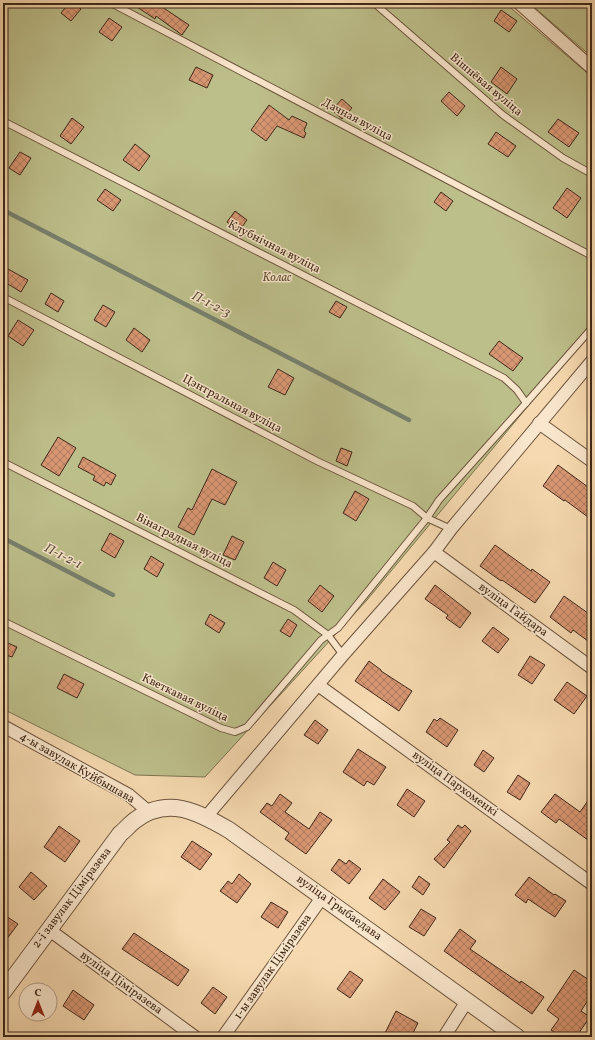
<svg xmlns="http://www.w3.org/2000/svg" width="595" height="1040" viewBox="0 0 595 1040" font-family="Vollkorn,serif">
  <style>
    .garden { fill: #bdbf8b; stroke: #7e7451 }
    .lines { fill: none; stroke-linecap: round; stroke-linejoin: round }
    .stream { stroke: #78806d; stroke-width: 4.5 }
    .building { fill: url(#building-cross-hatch); stroke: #3f2817 }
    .service-casing { stroke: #6d543d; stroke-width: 8 }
    .minor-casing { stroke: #6d543d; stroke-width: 14 }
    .tertiary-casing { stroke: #6d543d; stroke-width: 18 }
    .service { stroke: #f9e6cc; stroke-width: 6 }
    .minor { stroke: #f9e6cc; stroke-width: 12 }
    .tertiary { stroke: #f9e6cc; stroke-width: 16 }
    .labels { text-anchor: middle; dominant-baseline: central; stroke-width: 3; stroke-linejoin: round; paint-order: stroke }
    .street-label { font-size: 12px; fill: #3f2817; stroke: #f9e6cc }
    .park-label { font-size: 12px; font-style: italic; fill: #5e4e34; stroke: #f9e6cc }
    .water-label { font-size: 13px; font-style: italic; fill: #574d3b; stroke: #f9e6cc }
  </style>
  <defs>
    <pattern id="building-cross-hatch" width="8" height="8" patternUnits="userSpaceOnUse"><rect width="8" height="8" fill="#d89773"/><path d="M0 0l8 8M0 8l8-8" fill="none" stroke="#b17b5d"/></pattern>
  </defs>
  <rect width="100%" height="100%" fill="#f6d9b0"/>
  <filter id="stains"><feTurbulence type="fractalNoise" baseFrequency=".005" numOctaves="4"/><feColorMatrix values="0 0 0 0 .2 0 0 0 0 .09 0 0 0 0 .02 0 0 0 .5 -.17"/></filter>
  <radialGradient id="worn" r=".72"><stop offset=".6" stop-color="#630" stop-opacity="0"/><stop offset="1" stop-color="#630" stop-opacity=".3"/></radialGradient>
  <g class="garden">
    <polygon points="3,3 505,3 592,77 592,329 367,600 205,777 135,775 3,709"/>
    <polygon points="529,3 592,3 592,57"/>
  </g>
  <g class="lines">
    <g class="stream">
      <polyline points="3,210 409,420"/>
      <polyline points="3,538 113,595"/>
    </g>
  </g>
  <g class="building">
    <polygon points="69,3 73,3 81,9 71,21 61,13"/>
    <polygon points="131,3 165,3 162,7 189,25 182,35 156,16 155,19"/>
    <polygon points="501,10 517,21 509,32 494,21"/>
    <polygon points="109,18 122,27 112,41 99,32"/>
    <polygon points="196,67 213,75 207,88 189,80"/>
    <polygon points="501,67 517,79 507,94 491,82"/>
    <polygon points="449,92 465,106 457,116 441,101"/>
    <polygon points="342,99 352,108 342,119 332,110"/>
    <polygon points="269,105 289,120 292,116 307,123 304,131 306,133 304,138 277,126 266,141 251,130"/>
    <polygon points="72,118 84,127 71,144 60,136"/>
    <polygon points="558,119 579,133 569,147 548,132"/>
    <polygon points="496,132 516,146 508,157 488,144"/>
    <polygon points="135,144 150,156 139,171 123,160"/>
    <polygon points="20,152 31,158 20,175 9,168"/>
    <polygon points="567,188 581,198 567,218 553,208"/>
    <polygon points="105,189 121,200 113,211 97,200"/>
    <polygon points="441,192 453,201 446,211 434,202"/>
    <polygon points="235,211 247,220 239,231 227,222"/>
    <polygon points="8,269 28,280 21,292 3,281 3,278"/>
    <polygon points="51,293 64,301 58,312 45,304"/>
    <polygon points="336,301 347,307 340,318 329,312"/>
    <polygon points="103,305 115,312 106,327 94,320"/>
    <polygon points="18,320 34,330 23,346 8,336"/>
    <polygon points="134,328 150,340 142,352 126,340"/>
    <polygon points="499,341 523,358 513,371 489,354"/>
    <polygon points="278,369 294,378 285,395 268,387"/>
    <polygon points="58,437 76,448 59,476 41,465"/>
    <polygon points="341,448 352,452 347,466 336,461"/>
    <polygon points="83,457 116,475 111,485 106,482 104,486 93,480 95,476 78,467"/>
    <polygon points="558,465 592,490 592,520 565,500 564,501 543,486"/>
    <polygon points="212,469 237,482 225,505 212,499 194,535 178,527 188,508 192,510"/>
    <polygon points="355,491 369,499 356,521 343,513"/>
    <polygon points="110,533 124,541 115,558 101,550"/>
    <polygon points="232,536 244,542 235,560 223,555"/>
    <polygon points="495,545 531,571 532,569 550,582 535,603 502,580 501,581 480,566"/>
    <polygon points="151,556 164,564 157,577 144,569"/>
    <polygon points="273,562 286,570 277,586 264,578"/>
    <polygon points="320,585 334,596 322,612 308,601"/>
    <polygon points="435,585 471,613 460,628 446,618 448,615 425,599"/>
    <polygon points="564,596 592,616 592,644 573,630 571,633 550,617"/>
    <polygon points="210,614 225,623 219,633 205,624"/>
    <polygon points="288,619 297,625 290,637 280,631"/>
    <polygon points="493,627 509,639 498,653 482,641"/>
    <polygon points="3,641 17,647 12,657 3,654"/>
    <polygon points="530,656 545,665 532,684 518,675"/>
    <polygon points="369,661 381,670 381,671 412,691 399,711 355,681"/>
    <polygon points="64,674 84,684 77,698 57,688"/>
    <polygon points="567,682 587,696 574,714 554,700"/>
    <polygon points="440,718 458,730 447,747 426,732 434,719 437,721"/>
    <polygon points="315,720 328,730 318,744 304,735"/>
    <polygon points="358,749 386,767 374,785 367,781 364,786 343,772"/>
    <polygon points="483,750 494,758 484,772 474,765"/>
    <polygon points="518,775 530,783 520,800 507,792"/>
    <polygon points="407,789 425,801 414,817 397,805"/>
    <polygon points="280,794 292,803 285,812 309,829 320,812 332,820 306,854 285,839 289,833 260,812 267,803 272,806"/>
    <polygon points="555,794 580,812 592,795 592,843 559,819 556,823 541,812"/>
    <polygon points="458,825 462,828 465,825 471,831 444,868 434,859 450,842 447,840"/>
    <polygon points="59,826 80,841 65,862 44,847"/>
    <polygon points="192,841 212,854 200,870 181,857"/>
    <polygon points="339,859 346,864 349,860 361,869 349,884 331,870"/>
    <polygon points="31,872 47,886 34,900 19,887"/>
    <polygon points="239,874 251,884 237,903 220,891 228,881 232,884"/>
    <polygon points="419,876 430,884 423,895 412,887"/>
    <polygon points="529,877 554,895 555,894 566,901 555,917 528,899 526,903 515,895"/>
    <polygon points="383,879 400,892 385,910 369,898"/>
    <polygon points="271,902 288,912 278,928 261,917"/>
    <polygon points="421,909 436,918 424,936 409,927"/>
    <polygon points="3,914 18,924 3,944"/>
    <polygon points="460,929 476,941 470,949 520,983 521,981 544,997 532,1014 444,951"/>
    <polygon points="134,933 189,970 178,986 122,949"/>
    <polygon points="574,970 592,982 592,994 581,1011 590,1017 576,1037 561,1037 551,1030 559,1019 547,1010"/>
    <polygon points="350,971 363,980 350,998 337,989"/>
    <polygon points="213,987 227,997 215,1014 201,1003"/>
    <polygon points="73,990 94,1005 84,1020 63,1006"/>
    <polygon points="396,1011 418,1023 411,1037 383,1037"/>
  </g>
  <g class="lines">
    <defs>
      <g id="service">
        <polyline points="111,3 592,256"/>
        <polyline points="374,3 503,115 563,158 592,174"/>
        <polyline points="3,121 504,378 517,390 526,403"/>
        <polyline points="3,297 317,461 413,506 427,518 451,529"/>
        <polyline points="3,462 294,610 328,635 343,655"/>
        <polyline points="3,621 221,728 235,732 247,727 321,640 338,628 427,518 439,500 526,403 592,328"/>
      </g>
      <g id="minor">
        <polyline points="519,3 592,68"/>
        <polyline points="539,423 592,461"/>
        <polyline points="434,552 592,668"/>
        <polyline points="318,685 592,884"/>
        <polyline points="3,726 129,795 149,812"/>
        <polyline points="206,817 343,655 434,552 451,529 592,361"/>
        <polyline points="48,929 195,1037"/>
        <polyline points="223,1037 323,896"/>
        <polyline points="444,1037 467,1001"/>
      </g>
      <path id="tertiary" d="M3 992 120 834C125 830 129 825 134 821 167 795 198 812 229 830L517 1037"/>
    </defs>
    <use href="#service" class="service-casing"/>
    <use href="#minor" class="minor-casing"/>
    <use href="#tertiary" class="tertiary-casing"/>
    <use href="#service" class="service"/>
    <use href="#minor" class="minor"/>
    <use href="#tertiary" class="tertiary"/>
  </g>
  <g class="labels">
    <g class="street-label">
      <text transform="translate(486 85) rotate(40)">Вішнёвая вуліца</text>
      <text transform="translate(357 120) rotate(28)">Дачная вуліца</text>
      <text transform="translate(274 247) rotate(27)">Клубнічная вуліца</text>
      <text transform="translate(232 404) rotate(28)">Цэнтральная вуліца</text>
      <text transform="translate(184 541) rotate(27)">Вінаградная вуліца</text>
      <text transform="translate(513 610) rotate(36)">вуліца Гайдара</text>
      <text transform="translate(185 698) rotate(26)">Кветкавая вуліца</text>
      <text transform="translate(77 768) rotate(30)">4-ы завулак Куйбышава</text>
      <text transform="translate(455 784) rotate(36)">вуліца Пархоменкі</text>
      <text transform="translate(72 898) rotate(-53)">2-і завулак Ціміразева</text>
      <text transform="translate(339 908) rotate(36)">вуліца Грыбаедава</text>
      <text transform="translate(273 967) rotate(-55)">1-ы завулак Ціміразева</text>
      <text transform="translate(121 983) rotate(36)">вуліца Ціміразева</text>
    </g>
    <g class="park-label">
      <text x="277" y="278">Колас</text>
    </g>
    <g class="water-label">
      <text transform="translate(211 305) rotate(27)">П-1-2-3</text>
      <text transform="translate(63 557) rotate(27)">П-1-2-1</text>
    </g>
  </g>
  <rect width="595" height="1040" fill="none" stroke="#f6d9b0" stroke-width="16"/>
  <rect x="4" y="4" width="587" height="1032" fill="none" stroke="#3f2817" stroke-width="2"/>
  <rect x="8" y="8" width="579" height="1024" fill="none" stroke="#3f2817"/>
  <g transform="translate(38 1002)"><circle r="19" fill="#f9e6cc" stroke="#af9a84"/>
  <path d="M0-3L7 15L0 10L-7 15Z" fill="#8f2418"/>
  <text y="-6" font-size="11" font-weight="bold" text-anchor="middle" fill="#3f2817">С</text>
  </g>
  <rect width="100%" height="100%" filter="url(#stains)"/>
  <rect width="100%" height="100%" fill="url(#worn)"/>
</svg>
